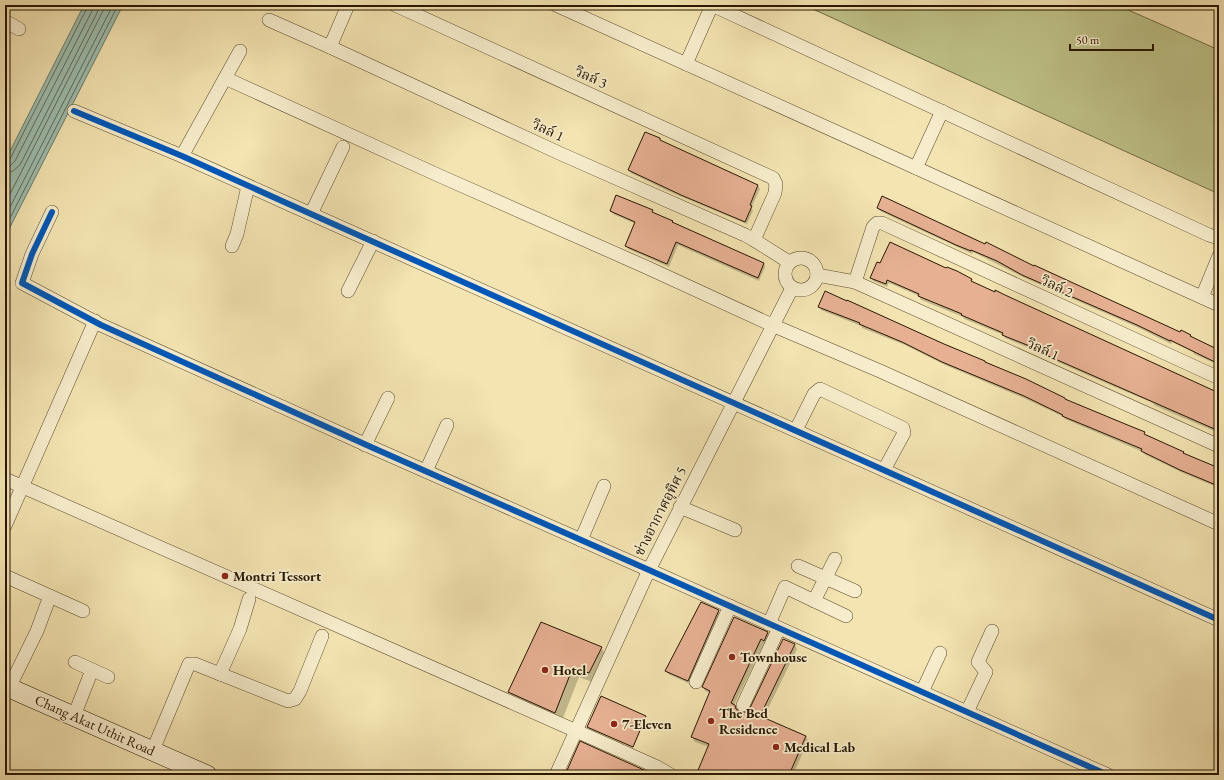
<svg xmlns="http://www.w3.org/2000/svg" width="1224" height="780" viewBox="0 0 1224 780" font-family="'EB Garamond','Noto Serif Thai',serif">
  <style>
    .green { fill: #bfc389; stroke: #736c45 }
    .water { fill: #9cbeb0; stroke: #6d7b6a }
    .shadow { fill: #0003 }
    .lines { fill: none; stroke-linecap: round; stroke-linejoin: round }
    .shore { stroke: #626a58; stroke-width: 1 }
    .building { fill: #e7b093; stroke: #271601 }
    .street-casing { stroke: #5a4a2d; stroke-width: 14 }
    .secondary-casing { stroke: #271601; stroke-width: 20 }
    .street { stroke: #f7edcc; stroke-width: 13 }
    .secondary { stroke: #f7edcc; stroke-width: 19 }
    .cycleway-casing { stroke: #f7edcc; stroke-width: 8 }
    .cycleway { stroke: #0057b8; stroke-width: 6 }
    .poi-dot { fill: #8f2418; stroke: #f7edcc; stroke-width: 1.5 }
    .labels { text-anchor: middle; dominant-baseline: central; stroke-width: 3.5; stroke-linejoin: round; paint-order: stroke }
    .street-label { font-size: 14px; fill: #271601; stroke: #f7edcc }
    .poi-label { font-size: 14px; font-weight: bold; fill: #271601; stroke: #f7edcc; text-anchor: start }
  </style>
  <rect width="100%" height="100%" fill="#f3e4b1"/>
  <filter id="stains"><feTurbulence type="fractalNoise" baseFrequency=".005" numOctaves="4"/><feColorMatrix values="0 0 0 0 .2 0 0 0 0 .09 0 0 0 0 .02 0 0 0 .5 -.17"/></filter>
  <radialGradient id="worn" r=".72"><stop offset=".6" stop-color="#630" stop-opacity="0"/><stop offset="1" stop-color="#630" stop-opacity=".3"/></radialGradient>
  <polygon class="green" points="804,5 1117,5 1219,50 1219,194"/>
  <polygon class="water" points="84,5 123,5 5,237 5,161"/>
  <g class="shadow">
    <polygon points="660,139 661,142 758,186 760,189 751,208 753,210 747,224 668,191 631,173 629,170"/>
    <polygon points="878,208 1034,267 1181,333 1181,332 1190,336 1192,338 1219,350 1219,365 1194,354 1193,352 1172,342 1171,344 1139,328 1025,278 973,252 972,254 880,211"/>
    <polygon points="611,210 652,211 653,213 673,221 674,224 764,263 765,267 759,281 678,245 669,267 628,249 626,246 636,224 613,214"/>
    <polygon points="871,277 971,280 973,283 1219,394 1219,435 1215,434 1214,431 1172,413 1154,405 1153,403 1110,385 1049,358 1048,356 1005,338 1004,335 964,319 963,317 921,300 919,296 889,283 887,287 873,281"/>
    <polygon points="820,307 1066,400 1144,433 1145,436 1183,452 1184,454 1219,469 1219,488 1183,473 1144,454 1143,452 1065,419 1064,417 1026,399 945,365 905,345 862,328 861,326 821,310"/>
    <polygon points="701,603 719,611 720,614 690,684 668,674 666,671"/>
    <polygon points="768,633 770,637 767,644 764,643 734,705 737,711 744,714 751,709 795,645 797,649 763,719 806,736 808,741 793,775 697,775 709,747 695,742 692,737 710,693 705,691 703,687"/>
    <polygon points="601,647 607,658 595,683 579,677 561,723 515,703 509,692"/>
    <polygon points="601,698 646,717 646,718 633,748 588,728 588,727"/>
    <polygon points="581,743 653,775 566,775"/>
  </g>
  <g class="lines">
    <g class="shore">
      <polyline points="5,162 8,161 10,159 87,8 88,5"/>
      <polyline points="5,167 10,166 15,161 92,11 93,5"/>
      <polyline points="5,173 13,171 20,165 97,13 99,5"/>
      <polyline points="5,204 106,5"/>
      <polyline points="5,217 113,5"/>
      <polyline points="5,228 118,5"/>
    </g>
  </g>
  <g class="building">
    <polygon points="645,132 660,138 660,140 758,185 750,205 752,206 745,222 681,195 628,170"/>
    <polygon points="616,195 653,210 652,212 673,221 672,222 764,263 758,278 676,242 667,264 625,246 635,222 610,211"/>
    <polygon points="882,196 985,244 986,242 1034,266 1034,265 1180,332 1181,330 1191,335 1190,336 1219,350 1219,364 1170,340 1170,341 1137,325 1022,275 997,261 971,250 971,251 956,245 877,208"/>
    <polygon points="890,242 946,268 947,267 957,271 972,279 971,281 995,292 995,290 1005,295 1219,393 1219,431 1087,373 1046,355 1047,353 1002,335 1003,333 961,315 962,314 918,296 919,294 887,280 886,284 870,278 877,262 880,263"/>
    <polygon points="825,291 847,301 847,300 944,344 985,361 985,362 1026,379 1065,398 1065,399 1130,426 1145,432 1144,434 1184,452 1183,453 1219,468 1219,478 1216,485 1180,470 1141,451 1142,449 1062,416 1063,415 1024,396 942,362 902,342 859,324 860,323 818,307"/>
    <polygon points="701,602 719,610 688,681 665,671"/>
    <polygon points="734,617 768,632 764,641 761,639 731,703 735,705 736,709 740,712 747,712 750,708 783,639 795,644 760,716 806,736 789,775 696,775 709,744 691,737 710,691 702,687"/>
    <polygon points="541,622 602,647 589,673 573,667 555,713 508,692"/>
    <polygon points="601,696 646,716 633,747 587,727"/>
    <polygon points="580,741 644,770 642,775 565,775"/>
  </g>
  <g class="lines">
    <defs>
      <g id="street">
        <polyline points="395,5 773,178 776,184 775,193 754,240"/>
        <polyline points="556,5 1219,305"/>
        <polyline points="712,5 1209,235 1219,238"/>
        <polyline points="269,20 330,47 559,153 745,235 754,240 789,262"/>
        <polyline points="5,21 19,29"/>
        <polyline points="330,47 348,5"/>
        <polyline points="686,64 712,5"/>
        <polyline points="225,78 440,176 646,267 772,325 880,371 1219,524"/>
        <polyline points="74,111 182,156 282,201 1219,620"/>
        <polyline points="182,156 240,51"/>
        <polyline points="916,168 942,111"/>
        <polyline points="52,212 32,254 22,283 101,325 371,447 649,570 1108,775"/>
        <polyline points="311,214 343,147"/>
        <polyline points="232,246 237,234 248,186"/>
        <circle cx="801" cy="274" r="16"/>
        <polyline points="817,275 855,282 1219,446"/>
        <polyline points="855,282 873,227 877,223 882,223 1219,378"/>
        <polyline points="348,291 373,241"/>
        <polyline points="1202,297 1219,256"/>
        <polyline points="796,430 814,394 820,389 903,428 904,433 884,470"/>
        <polyline points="365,445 388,398"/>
        <polyline points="426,471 447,425"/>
        <polyline points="5,479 599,741 657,767 671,775"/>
        <polyline points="680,507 735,530"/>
        <polyline points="5,526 95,321"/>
        <polyline points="581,540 604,486"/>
        <polyline points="798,566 855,591"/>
        <polyline points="5,576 83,611"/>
        <polyline points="814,601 835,559"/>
        <polyline points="769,624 785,587 846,616"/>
        <polyline points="75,662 108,677"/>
        <polyline points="220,674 240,629 249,599"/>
        <polyline points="696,682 730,606"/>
        <polyline points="9,688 37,631 50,596"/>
        <polyline points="922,692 940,653"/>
        <polyline points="743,705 779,628"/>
        <polyline points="967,712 986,672 978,662 992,631"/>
        <polyline points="74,716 92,670"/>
        <polyline points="153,750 189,664 195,664 288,701 295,699 300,691 322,636"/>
        <polyline points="556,775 649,570 792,288"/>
      </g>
      <polyline id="secondary" points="5,686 207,775"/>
    </defs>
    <use href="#street" class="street-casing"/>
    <use href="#secondary" class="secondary-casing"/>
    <use href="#street" class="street"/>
    <use href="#secondary" class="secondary"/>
    <defs>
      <g id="cycleway">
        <polyline points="74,111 182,156 282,201 1219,620"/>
        <polyline points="52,212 32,254 22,283 101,325 371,447 649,570 1108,775"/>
      </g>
    </defs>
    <use href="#cycleway" class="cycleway-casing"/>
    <use href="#cycleway" class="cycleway"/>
  </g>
  <g class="poi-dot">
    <circle cx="225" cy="576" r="4"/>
    <circle cx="732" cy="657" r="4"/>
    <circle cx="545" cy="670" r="4"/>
    <circle cx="711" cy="721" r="4"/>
    <circle cx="614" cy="724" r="4"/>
    <circle cx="776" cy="747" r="4"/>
  </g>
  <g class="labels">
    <g class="street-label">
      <text transform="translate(591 77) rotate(24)">วิลล์ 3</text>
      <text transform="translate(548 130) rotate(25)">วิลล์ 1</text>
      <text transform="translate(1057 286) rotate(25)">วิลล์ 2</text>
      <text transform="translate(1043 349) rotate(24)">วิลล์ 1</text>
      <text transform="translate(660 511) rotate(-63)">ช่างอากาศอุทิศ 5</text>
      <text transform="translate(95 725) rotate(24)">Chang Akat Uthit Road</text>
    </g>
    <g class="poi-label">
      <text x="233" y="576">Montri Tessort</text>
      <text x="740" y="657">Townhouse</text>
      <text x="553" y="670">Hotel</text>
      <text x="719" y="713">The Bed<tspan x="719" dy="16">Residence</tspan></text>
      <text x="622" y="724">7-Eleven</text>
      <text x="784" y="747">Medical Lab</text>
    </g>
  </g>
  <rect width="1224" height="780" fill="none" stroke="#f3e4b1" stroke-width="20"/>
  <rect x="6" y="6" width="1212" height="768" fill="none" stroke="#271601" stroke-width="2"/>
  <rect x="10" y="10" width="1204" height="760" fill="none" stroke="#271601"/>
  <path d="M1070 44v6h83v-6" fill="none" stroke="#271601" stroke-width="2"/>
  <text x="1076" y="44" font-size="12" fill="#271601" stroke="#f7edcc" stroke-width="3" paint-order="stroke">50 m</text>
  <rect width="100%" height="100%" filter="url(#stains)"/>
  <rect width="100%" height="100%" fill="url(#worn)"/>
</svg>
